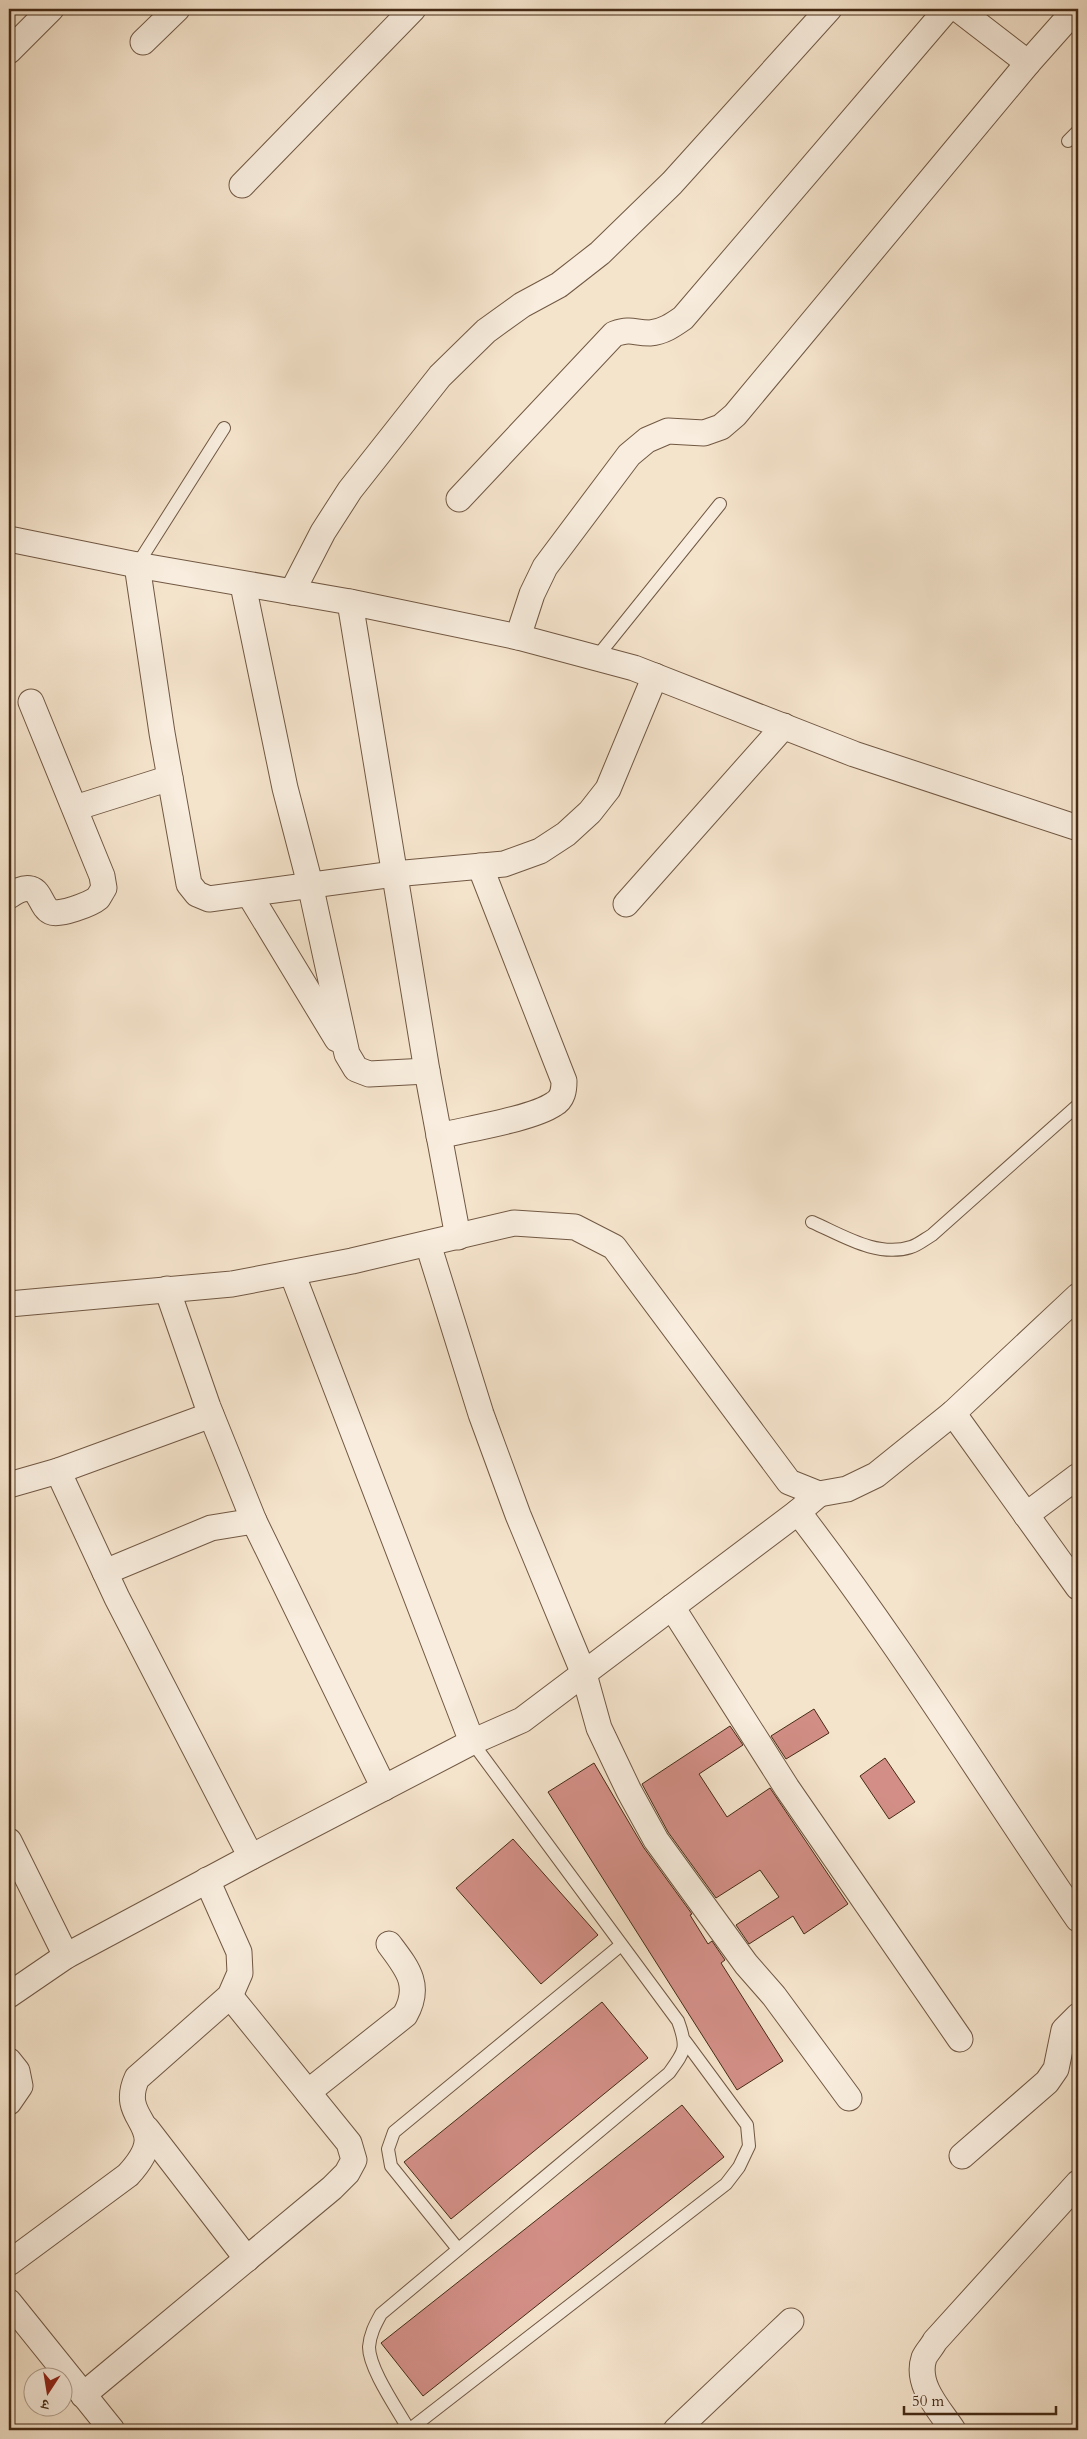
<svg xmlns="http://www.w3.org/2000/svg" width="1087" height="2439" viewBox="0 0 1087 2439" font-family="Cardo,'Noto Serif Devanagari',serif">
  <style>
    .building { fill: #d38f87; stroke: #452a15 }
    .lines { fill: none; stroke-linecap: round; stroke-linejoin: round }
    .lane-casing { stroke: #715843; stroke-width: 14 }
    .street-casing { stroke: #715843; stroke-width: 27 }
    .lane { stroke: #f8edde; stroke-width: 12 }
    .street { stroke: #f8edde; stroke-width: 25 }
  </style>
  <rect width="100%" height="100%" fill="#f5e4cc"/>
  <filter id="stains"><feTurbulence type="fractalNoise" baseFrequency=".004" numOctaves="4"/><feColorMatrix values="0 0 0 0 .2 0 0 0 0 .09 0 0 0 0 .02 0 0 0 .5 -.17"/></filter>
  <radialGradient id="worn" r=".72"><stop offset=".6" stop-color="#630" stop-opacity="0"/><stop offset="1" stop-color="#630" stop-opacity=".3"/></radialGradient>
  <g class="building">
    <polygon points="814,1709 829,1733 786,1759 771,1736"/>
    <polygon points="730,1726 743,1745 699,1774 727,1817 770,1788 848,1904 804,1934 793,1916 749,1944 736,1925 779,1897 760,1870 716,1898 668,1832 642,1784"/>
    <polygon points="885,1758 915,1802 889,1819 860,1776"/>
    <polygon points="594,1763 644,1848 692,1914 690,1915 708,1944 712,1941 725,1960 721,1963 783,2061 737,2090 548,1792"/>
    <polygon points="513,1839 598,1935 541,1984 456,1888"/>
    <polygon points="602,2002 648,2058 451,2219 404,2162"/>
    <polygon points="682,2105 724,2157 423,2396 381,2343"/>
  </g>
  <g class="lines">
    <defs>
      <g id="lane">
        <polyline points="1068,141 1078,131"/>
        <polyline points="137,565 224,428"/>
        <polyline points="596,658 720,504"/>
        <path d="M812 1222C842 1235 877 1258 911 1247 918 1245 925 1239 932 1235L1078 1105"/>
        <polyline points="458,2249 391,2166 388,2149 394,2132 621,1945"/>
        <path d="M409 2430C398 2410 369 2369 369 2347 370 2334 375 2325 381 2314L669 2073C685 2051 688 2048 678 2021L472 1742"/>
        <polyline points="409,2430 726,2184 739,2167 749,2146 747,2125 685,2041"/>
      </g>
      <g id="street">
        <polyline points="958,9 1028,63"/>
        <polyline points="143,42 177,9"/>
        <polyline points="9,51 51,9"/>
        <polyline points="242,185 413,9"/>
        <path d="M459 499 614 334C633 328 633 333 650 333 663 332 673 325 683 318L947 9"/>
        <polyline points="9,539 137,565 350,602 518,637 634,668 854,754 1078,828"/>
        <polyline points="137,565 162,733 189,884 197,894 209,899 394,874 504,864 540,851 566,834 590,812 608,789 655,676"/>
        <polyline points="243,585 285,788 310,884 347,1054 356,1069 369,1074 427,1071"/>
        <polyline points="292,592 323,532 350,490 440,376 486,331 522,305 559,285 600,253 672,183 829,9"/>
        <polyline points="350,602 427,1071 458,1237"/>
        <polyline points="518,637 532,594 545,567 629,455 647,440 668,431 704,433 721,427 735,415 1028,63 1076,9"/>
        <polyline points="75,808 170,778"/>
        <polyline points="249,894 337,1039"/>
        <path d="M9 896C15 892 23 887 31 889 41 892 41 907 51 912 59 916 91 904 98 898 100 895 102 891 104 888L102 876 31 702"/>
        <polyline points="626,904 784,726"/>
        <path d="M439 1136C467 1129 532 1119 554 1104 563 1099 564 1090 564 1081L480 866"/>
        <polyline points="428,1244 481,1414 518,1515 584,1674 599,1728 629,1791 656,1840 746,1964 774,1996 849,2098"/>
        <polyline points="292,1273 472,1742"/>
        <polyline points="167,1289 208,1407 254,1521 384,1788"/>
        <polyline points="9,1304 232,1284 352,1261 514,1223 575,1227 614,1247 789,1482 819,1494 847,1489 876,1475 953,1413 1078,1296"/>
        <polyline points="953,1413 1078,1587"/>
        <polyline points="58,1471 117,1598 251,1857"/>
        <polyline points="9,1485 58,1471 211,1415"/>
        <path d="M798 1512C899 1643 985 1783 1078 1919"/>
        <polyline points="1026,1515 1078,1476"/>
        <polyline points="105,1572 211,1528 254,1521"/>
        <polyline points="672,1607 787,1788 960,2039"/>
        <polyline points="9,1841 66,1956"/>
        <polyline points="9,1995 66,1956 251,1857 472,1742 522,1720 798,1512 819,1494"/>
        <polyline points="9,2061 17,2071 20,2086 9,2102"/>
        <path d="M308 2092 405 2015C422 1985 407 1968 389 1944"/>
        <polyline points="147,2129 247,2259"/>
        <polyline points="962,2156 1047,2082 1056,2069 1064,2030 1078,2016"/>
        <path d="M9 2263 128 2175C176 2123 116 2124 137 2078L230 1996 240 1973 239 1952 207 1880"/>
        <polyline points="9,2302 112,2430"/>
        <polyline points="83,2395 332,2188 347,2173 354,2160 349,2143 230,1996"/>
        <polyline points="676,2430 791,2321"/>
        <path d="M953 2430C940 2410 915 2385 924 2358 926 2353 932 2347 935 2341L1078 2183"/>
      </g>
    </defs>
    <use href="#lane" class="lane-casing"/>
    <use href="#street" class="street-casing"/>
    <use href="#lane" class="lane"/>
    <use href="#street" class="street"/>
  </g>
  <rect width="1087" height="2439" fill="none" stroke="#f5e4cc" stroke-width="30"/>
  <rect x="10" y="10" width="1067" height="2419" fill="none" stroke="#452a15" stroke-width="2.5"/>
  <rect x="15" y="15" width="1057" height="2409" fill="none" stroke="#452a15"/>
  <g transform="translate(48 2392) rotate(192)"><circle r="24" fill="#f8edde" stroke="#b09f8e"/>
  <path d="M0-4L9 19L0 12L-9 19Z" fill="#8f2418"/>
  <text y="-8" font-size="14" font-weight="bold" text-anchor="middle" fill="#452a15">उ</text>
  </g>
  <path d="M904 2406v8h152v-8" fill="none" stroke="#452a15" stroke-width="2.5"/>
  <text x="912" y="2406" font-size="15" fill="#452a15" stroke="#f8edde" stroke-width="4" paint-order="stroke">50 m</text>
  <rect width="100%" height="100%" filter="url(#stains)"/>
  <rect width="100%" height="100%" fill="url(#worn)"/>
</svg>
